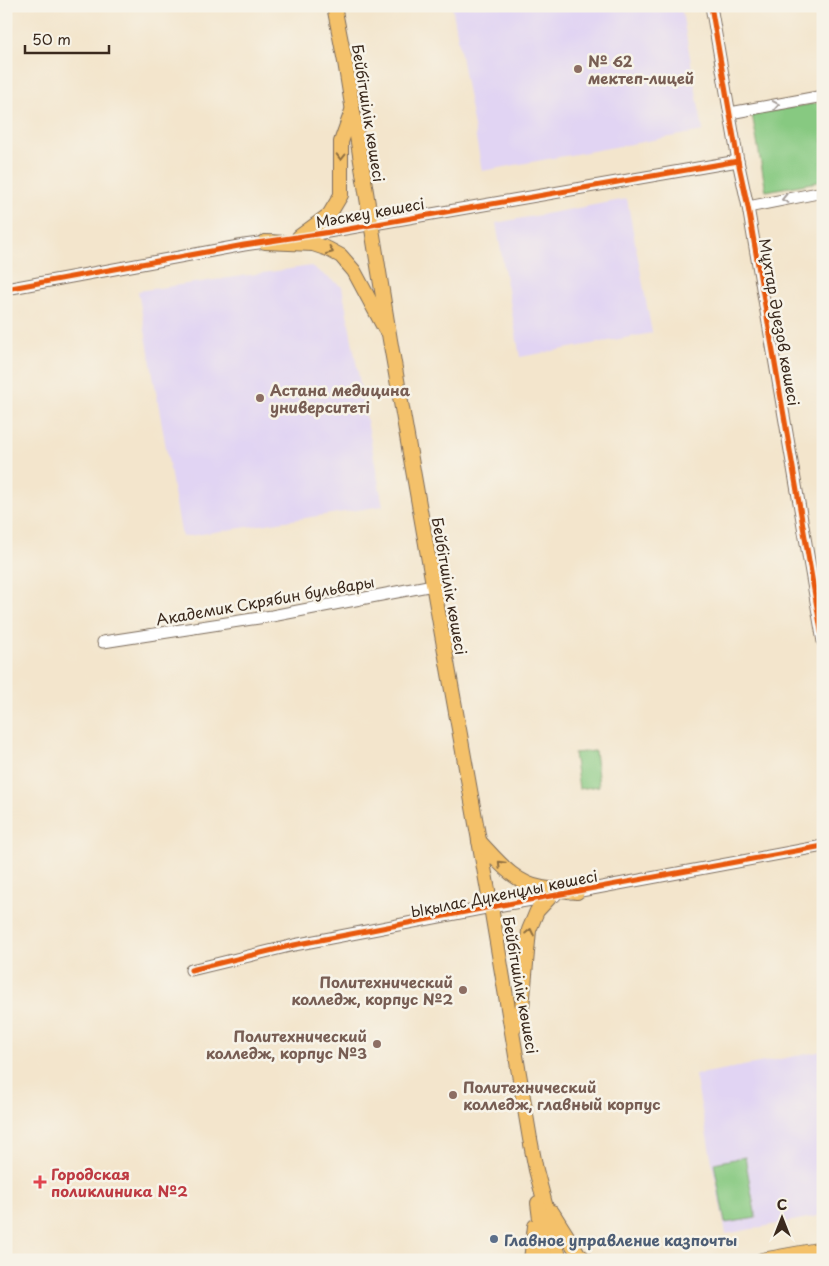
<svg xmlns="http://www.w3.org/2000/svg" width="829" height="1266" viewBox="0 0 829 1266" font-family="'Playpen Sans',sans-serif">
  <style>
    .built { fill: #e1d4f3 }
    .green { fill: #87c981; stroke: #617a50 }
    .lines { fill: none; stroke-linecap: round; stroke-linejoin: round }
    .minor-casing { stroke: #7b6b5b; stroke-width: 13 }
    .major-casing { stroke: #7b6b5b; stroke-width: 16 }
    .minor { stroke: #fff; stroke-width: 11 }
    .major { stroke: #f4c16a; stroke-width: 14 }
    .cycleway-casing { stroke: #f7f3e8; stroke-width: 8 }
    .cycleway { stroke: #e8590c; stroke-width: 5 }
    .oneway { stroke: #a79f9a }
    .oneway2 { stroke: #8e6e40 }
    .education-dot { fill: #8d6e63; stroke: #f7f3e8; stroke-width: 2 }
    .health-dot { fill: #e0444e; stroke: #f7f3e8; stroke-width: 2 }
    .service-dot { fill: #5c6f8a; stroke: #f7f3e8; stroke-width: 2 }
    .labels { text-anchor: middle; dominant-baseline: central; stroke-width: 5; stroke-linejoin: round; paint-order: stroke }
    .education-label { font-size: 15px; font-weight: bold; fill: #785e54; stroke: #f7f3e8; text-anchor: start }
    .street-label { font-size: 15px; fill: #3b2a1e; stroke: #f7f3e8 }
    .health-label { font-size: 15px; font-weight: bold; fill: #be3a42; stroke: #f7f3e8; text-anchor: start }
    .service-label { font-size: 15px; font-weight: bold; fill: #4e5e75; stroke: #f7f3e8; text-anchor: start }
  </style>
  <rect width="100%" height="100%" fill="#f7f3e8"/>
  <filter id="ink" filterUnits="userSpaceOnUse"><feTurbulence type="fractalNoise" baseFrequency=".02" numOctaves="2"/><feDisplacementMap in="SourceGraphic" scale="10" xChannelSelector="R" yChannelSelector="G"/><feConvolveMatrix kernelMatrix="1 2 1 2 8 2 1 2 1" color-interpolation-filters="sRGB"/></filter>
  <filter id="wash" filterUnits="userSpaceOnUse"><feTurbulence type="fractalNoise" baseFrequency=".0096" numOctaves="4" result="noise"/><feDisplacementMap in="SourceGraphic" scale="20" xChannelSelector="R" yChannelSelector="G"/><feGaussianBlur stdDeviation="1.12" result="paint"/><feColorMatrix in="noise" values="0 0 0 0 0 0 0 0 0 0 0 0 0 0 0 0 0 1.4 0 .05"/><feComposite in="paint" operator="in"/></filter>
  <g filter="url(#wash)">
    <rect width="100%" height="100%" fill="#f3e5cc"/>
    <g class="built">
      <polygon points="452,6 681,6 703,131 482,171"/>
      <polygon points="627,199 652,333 520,357 496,223"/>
      <polygon points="311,266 342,287 383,506 182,537 138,291"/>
      <polygon points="823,1051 823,1215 726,1234 695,1075"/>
    </g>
    <g class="green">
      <polygon points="823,102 823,181 766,191 752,114"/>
      <polygon points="595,751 599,786 579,789 574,753"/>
      <polygon points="745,1157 756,1218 725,1223 714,1163"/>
    </g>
  </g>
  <g filter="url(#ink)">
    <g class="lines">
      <defs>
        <g id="minor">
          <polyline points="711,6 738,161 748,207 823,642"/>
          <polyline points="730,113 823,96"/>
          <polyline points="748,207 823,192"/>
          <polyline points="299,237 738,161"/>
          <polyline points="6,289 244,245 273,241"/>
          <polyline points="103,642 272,616 433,585"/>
          <polyline points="570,893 823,846"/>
          <polyline points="191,970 294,945 491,907 555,896"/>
        </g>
        <g id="major">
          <polyline points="334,6 345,62 390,340 441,629 491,907 530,1139 536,1170 560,1260"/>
          <polyline points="299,237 329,215 341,195 341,142 352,111"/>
          <polyline points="265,242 313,244 328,249 341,256 354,271 385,329"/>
          <path d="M479 841C497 860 514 883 542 888 553 890 565 890 577 892"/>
          <polyline points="513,1030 522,1008 529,930 537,911 550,897"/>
          <polyline points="538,1203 545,1260"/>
          <polyline points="552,1212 579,1255 586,1260"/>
          <polyline points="531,1260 535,1226"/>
          <polyline points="762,1260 823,1249"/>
        </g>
      </defs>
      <use href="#minor" class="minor-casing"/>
      <use href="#major" class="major-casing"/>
      <use href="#minor" class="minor"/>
      <use href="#major" class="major"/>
      <defs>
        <g id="cycleway">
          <polyline points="711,6 738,161 748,207 823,642"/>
          <polyline points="6,289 244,245 337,231 738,161"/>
          <polyline points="191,970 294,945 491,907 823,846"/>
        </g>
      </defs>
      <use href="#cycleway" class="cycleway-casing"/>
      <use href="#cycleway" class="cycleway"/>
    </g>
    <defs><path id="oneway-chevron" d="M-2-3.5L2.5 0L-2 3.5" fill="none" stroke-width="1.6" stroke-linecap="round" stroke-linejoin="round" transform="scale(1.25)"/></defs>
    <g class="oneway">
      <use href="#oneway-chevron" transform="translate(776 105) rotate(-10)"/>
      <use href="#oneway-chevron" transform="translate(785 199) rotate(168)"/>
    </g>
    <g class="oneway2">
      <use href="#oneway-chevron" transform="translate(341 157) rotate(91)"/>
      <use href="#oneway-chevron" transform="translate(330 251) rotate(25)"/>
      <use href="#oneway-chevron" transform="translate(501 864) rotate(-134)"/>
      <use href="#oneway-chevron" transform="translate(530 932) rotate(-78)"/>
    </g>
  </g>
  <g class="education-dot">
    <circle cx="578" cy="69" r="5"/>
    <circle cx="260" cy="398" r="5"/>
    <circle cx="463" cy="990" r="5"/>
    <circle cx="377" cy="1044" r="5"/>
    <circle cx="453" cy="1095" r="5"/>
  </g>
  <path class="health-dot" d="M37.5 1174.5h5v5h5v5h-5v5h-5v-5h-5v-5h5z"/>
  <circle class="service-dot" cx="494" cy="1239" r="5"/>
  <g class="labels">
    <g class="education-label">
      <text x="588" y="60">№ 62<tspan x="588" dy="17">мектеп-лицей</tspan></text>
      <text x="270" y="389">Астана медицина<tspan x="270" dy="17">университеті</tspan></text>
      <text x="453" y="981" text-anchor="end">Политехнический<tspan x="453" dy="17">колледж, корпус №2</tspan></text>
      <text x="367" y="1035" text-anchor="end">Политехнический<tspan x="367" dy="17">колледж, корпус №3</tspan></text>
      <text x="463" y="1086">Политехнический<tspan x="463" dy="17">колледж, главный корпус</tspan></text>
    </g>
    <g class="street-label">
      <text transform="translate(369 113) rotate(81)">Бейбітшілік көшесі</text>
      <text transform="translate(370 212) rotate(-10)">Мәскеу көшесі</text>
      <text transform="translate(780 322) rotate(80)">Мұхтар Әуезов көшесі</text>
      <text transform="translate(450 586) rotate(80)">Бейбітшілік көшесі</text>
      <text transform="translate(265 600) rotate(-10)">Академик Скрябин бульвары</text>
      <text transform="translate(504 893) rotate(-11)">Ықылас Дүкенұлы көшесі</text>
      <text transform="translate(521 985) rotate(80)">Бейбітшілік көшесі</text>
    </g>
    <g class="health-label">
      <text x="51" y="1173">Городская<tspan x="51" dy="17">поликлиника №2</tspan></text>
    </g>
    <g class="service-label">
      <text x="504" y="1239">Главное управление казпочты</text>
    </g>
  </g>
  <rect width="829" height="1266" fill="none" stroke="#f7f3e8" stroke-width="25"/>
  <g transform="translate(782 1218)" stroke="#f7f3e8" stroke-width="4" paint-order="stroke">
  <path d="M0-4L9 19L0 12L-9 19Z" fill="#3b2a1e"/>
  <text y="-8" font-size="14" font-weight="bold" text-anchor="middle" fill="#3b2a1e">С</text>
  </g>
  <path d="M25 45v8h84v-8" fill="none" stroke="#3b2a1e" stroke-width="2.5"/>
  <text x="32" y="45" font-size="15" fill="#3b2a1e" stroke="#f7f3e8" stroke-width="4" paint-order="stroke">50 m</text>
</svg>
